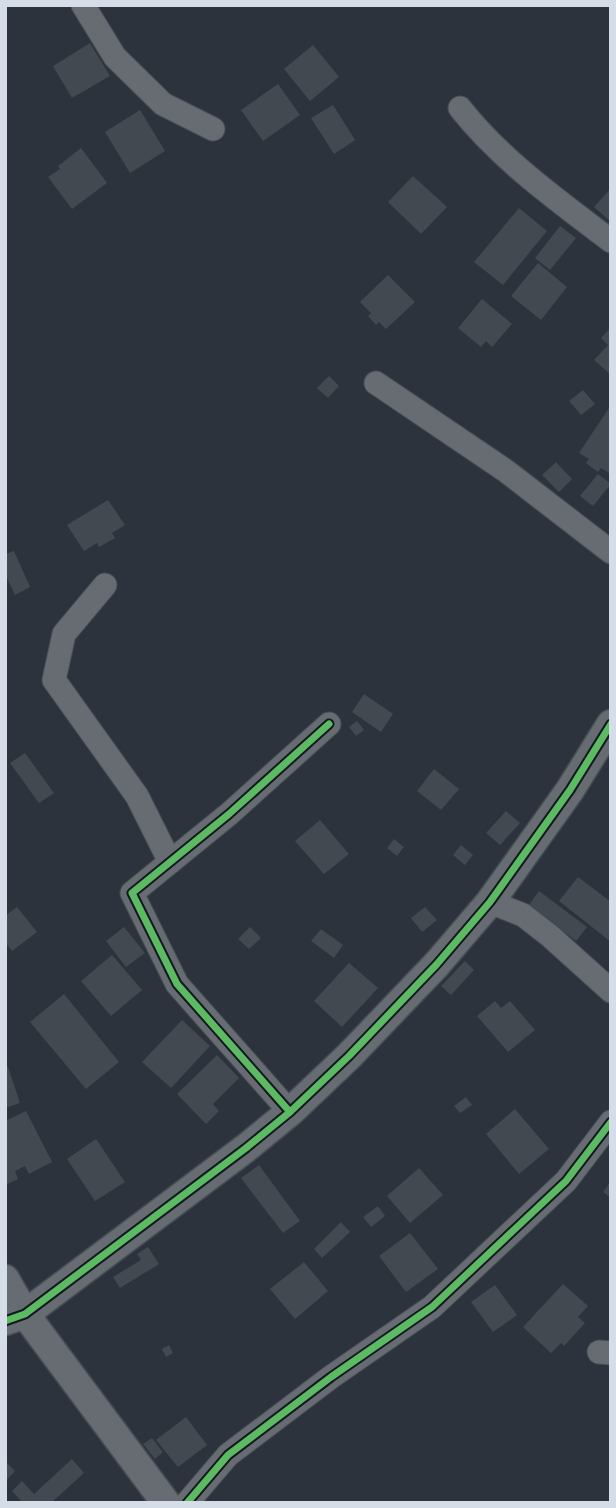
<svg xmlns="http://www.w3.org/2000/svg" width="616" height="1508" viewBox="0 0 616 1508" font-family="Ubuntu,sans-serif">
  <style>
    .building { fill: #434951 }
    .lines { fill: none; stroke-linecap: round; stroke-linejoin: round }
    .minor-casing { stroke: #484e56; stroke-width: 25 }
    .tertiary-casing { stroke: #484e56; stroke-width: 31 }
    .minor { stroke: #676c73; stroke-width: 23 }
    .tertiary { stroke: #676c73; stroke-width: 28 }
    .cycleway-casing { stroke: #141921; stroke-width: 11 }
    .cycleway { stroke: #5cba63; stroke-width: 7 }
  </style>
  <rect width="100%" height="100%" fill="#2c333d"/>
  <g class="building">
    <polygon points="90,43 110,76 72,98 53,66"/>
    <polygon points="313,45 339,77 310,101 284,69"/>
    <polygon points="278,84 300,115 263,141 241,110"/>
    <polygon points="333,105 355,140 334,154 311,118"/>
    <polygon points="140,110 165,151 130,173 105,132"/>
    <polygon points="81,148 107,183 72,209 48,177 60,169 58,166"/>
    <polygon points="413,176 447,207 421,234 388,202"/>
    <polygon points="611,188 611,222 594,207"/>
    <polygon points="519,208 547,231 503,285 474,262"/>
    <polygon points="560,226 576,238 550,270 535,258"/>
    <polygon points="538,263 567,287 541,320 511,296"/>
    <polygon points="388,275 415,302 386,329 379,322 376,325 368,316 371,313 360,302"/>
    <polygon points="482,299 512,324 492,347 486,341 481,347 458,328"/>
    <polygon points="611,327 611,375 594,360 608,345 601,338"/>
    <polygon points="329,376 339,386 328,398 317,388"/>
    <polygon points="583,390 595,404 581,415 569,401"/>
    <polygon points="611,405 611,470 609,473 601,468 598,472 586,463 589,459 579,453"/>
    <polygon points="556,462 572,479 559,492 542,475"/>
    <polygon points="598,474 611,484 593,506 580,496"/>
    <polygon points="108,500 125,525 112,533 115,538 99,547 97,543 84,551 67,525"/>
    <polygon points="14,551 30,587 15,595 5,574 5,554"/>
    <polygon points="364,694 393,714 381,732 352,712"/>
    <polygon points="357,721 364,730 356,736 349,727"/>
    <polygon points="25,753 54,793 39,803 10,763"/>
    <polygon points="434,769 459,789 441,810 417,791"/>
    <polygon points="506,811 520,823 500,845 486,833"/>
    <polygon points="320,820 349,854 324,874 295,841"/>
    <polygon points="394,839 404,847 397,856 387,848"/>
    <polygon points="461,845 473,855 465,865 453,855"/>
    <polygon points="578,877 611,902 611,942 559,901"/>
    <polygon points="539,891 587,927 576,941 529,905"/>
    <polygon points="17,907 37,932 12,951 5,942 5,916"/>
    <polygon points="425,907 437,920 422,932 411,918"/>
    <polygon points="124,927 145,953 126,967 106,941"/>
    <polygon points="250,927 261,938 249,949 238,939"/>
    <polygon points="321,929 343,945 334,958 311,941"/>
    <polygon points="112,955 142,990 111,1016 81,981"/>
    <polygon points="465,961 474,970 451,995 441,986"/>
    <polygon points="349,963 378,988 342,1027 314,1001"/>
    <polygon points="64,994 119,1062 86,1089 30,1022"/>
    <polygon points="495,1001 501,1008 510,1001 535,1030 508,1052 477,1016"/>
    <polygon points="182,1020 210,1046 171,1088 142,1062"/>
    <polygon points="217,1055 239,1078 213,1104 219,1111 206,1124 177,1094"/>
    <polygon points="8,1067 20,1103 5,1108 5,1068"/>
    <polygon points="466,1097 472,1105 460,1113 454,1106"/>
    <polygon points="515,1109 549,1149 519,1174 486,1134"/>
    <polygon points="26,1111 52,1162 29,1174 25,1166 15,1171 18,1179 5,1185 5,1121"/>
    <polygon points="96,1139 125,1182 95,1201 67,1159"/>
    <polygon points="259,1165 300,1221 283,1233 241,1178"/>
    <polygon points="419,1168 443,1195 410,1223 387,1196"/>
    <polygon points="611,1181 611,1198 603,1192"/>
    <polygon points="378,1206 385,1216 371,1227 363,1217"/>
    <polygon points="341,1222 350,1232 322,1258 314,1249"/>
    <polygon points="410,1233 438,1269 406,1292 379,1256"/>
    <polygon points="148,1247 159,1264 120,1288 113,1277 141,1260 137,1254"/>
    <polygon points="304,1262 328,1291 295,1319 270,1289"/>
    <polygon points="563,1284 588,1306 578,1317 585,1323 564,1346 561,1343 551,1353 523,1327"/>
    <polygon points="495,1285 517,1315 493,1332 471,1302"/>
    <polygon points="169,1345 173,1353 166,1357 162,1349"/>
    <polygon points="186,1417 207,1445 178,1467 156,1440"/>
    <polygon points="152,1438 163,1452 155,1459 143,1444"/>
    <polygon points="72,1459 84,1473 51,1503 23,1503 12,1491 22,1481 34,1494"/>
    <polygon points="5,1461 15,1471 5,1482"/>
  </g>
  <g class="lines">
    <defs>
      <g id="minor">
        <polyline points="83,5 115,57 163,104 213,129"/>
        <path d="M460 108C501 160 557 200 611 241"/>
        <polyline points="376,383 506,471 611,552"/>
        <polyline points="105,585 64,634 54,680 137,796 170,862"/>
        <polyline points="490,902 523,915 550,936 611,991"/>
        <polyline points="290,1112 177,984 132,893 229,814 329,724"/>
        <polyline points="599,1352 611,1353"/>
        <polyline points="187,1503 228,1455 331,1377 432,1307 566,1181 611,1122"/>
      </g>
      <g id="tertiary">
        <polyline points="5,1279 25,1314 166,1503"/>
        <polyline points="5,1321 25,1314 246,1148 290,1112 349,1056 437,964 490,902 570,790 611,724"/>
      </g>
    </defs>
    <use href="#minor" class="minor-casing"/>
    <use href="#tertiary" class="tertiary-casing"/>
    <use href="#minor" class="minor"/>
    <use href="#tertiary" class="tertiary"/>
    <defs>
      <g id="cycleway">
        <polyline points="290,1112 177,984 132,893 229,814 329,724"/>
        <polyline points="5,1321 25,1314 246,1148 290,1112 349,1056 437,964 490,902 570,790 611,724"/>
        <polyline points="187,1503 228,1455 331,1377 432,1307 566,1181 611,1122"/>
      </g>
    </defs>
    <use href="#cycleway" class="cycleway-casing"/>
    <use href="#cycleway" class="cycleway"/>
  </g>
  <rect width="616" height="1508" fill="none" stroke="#d5dde8" stroke-width="14"/>
</svg>
